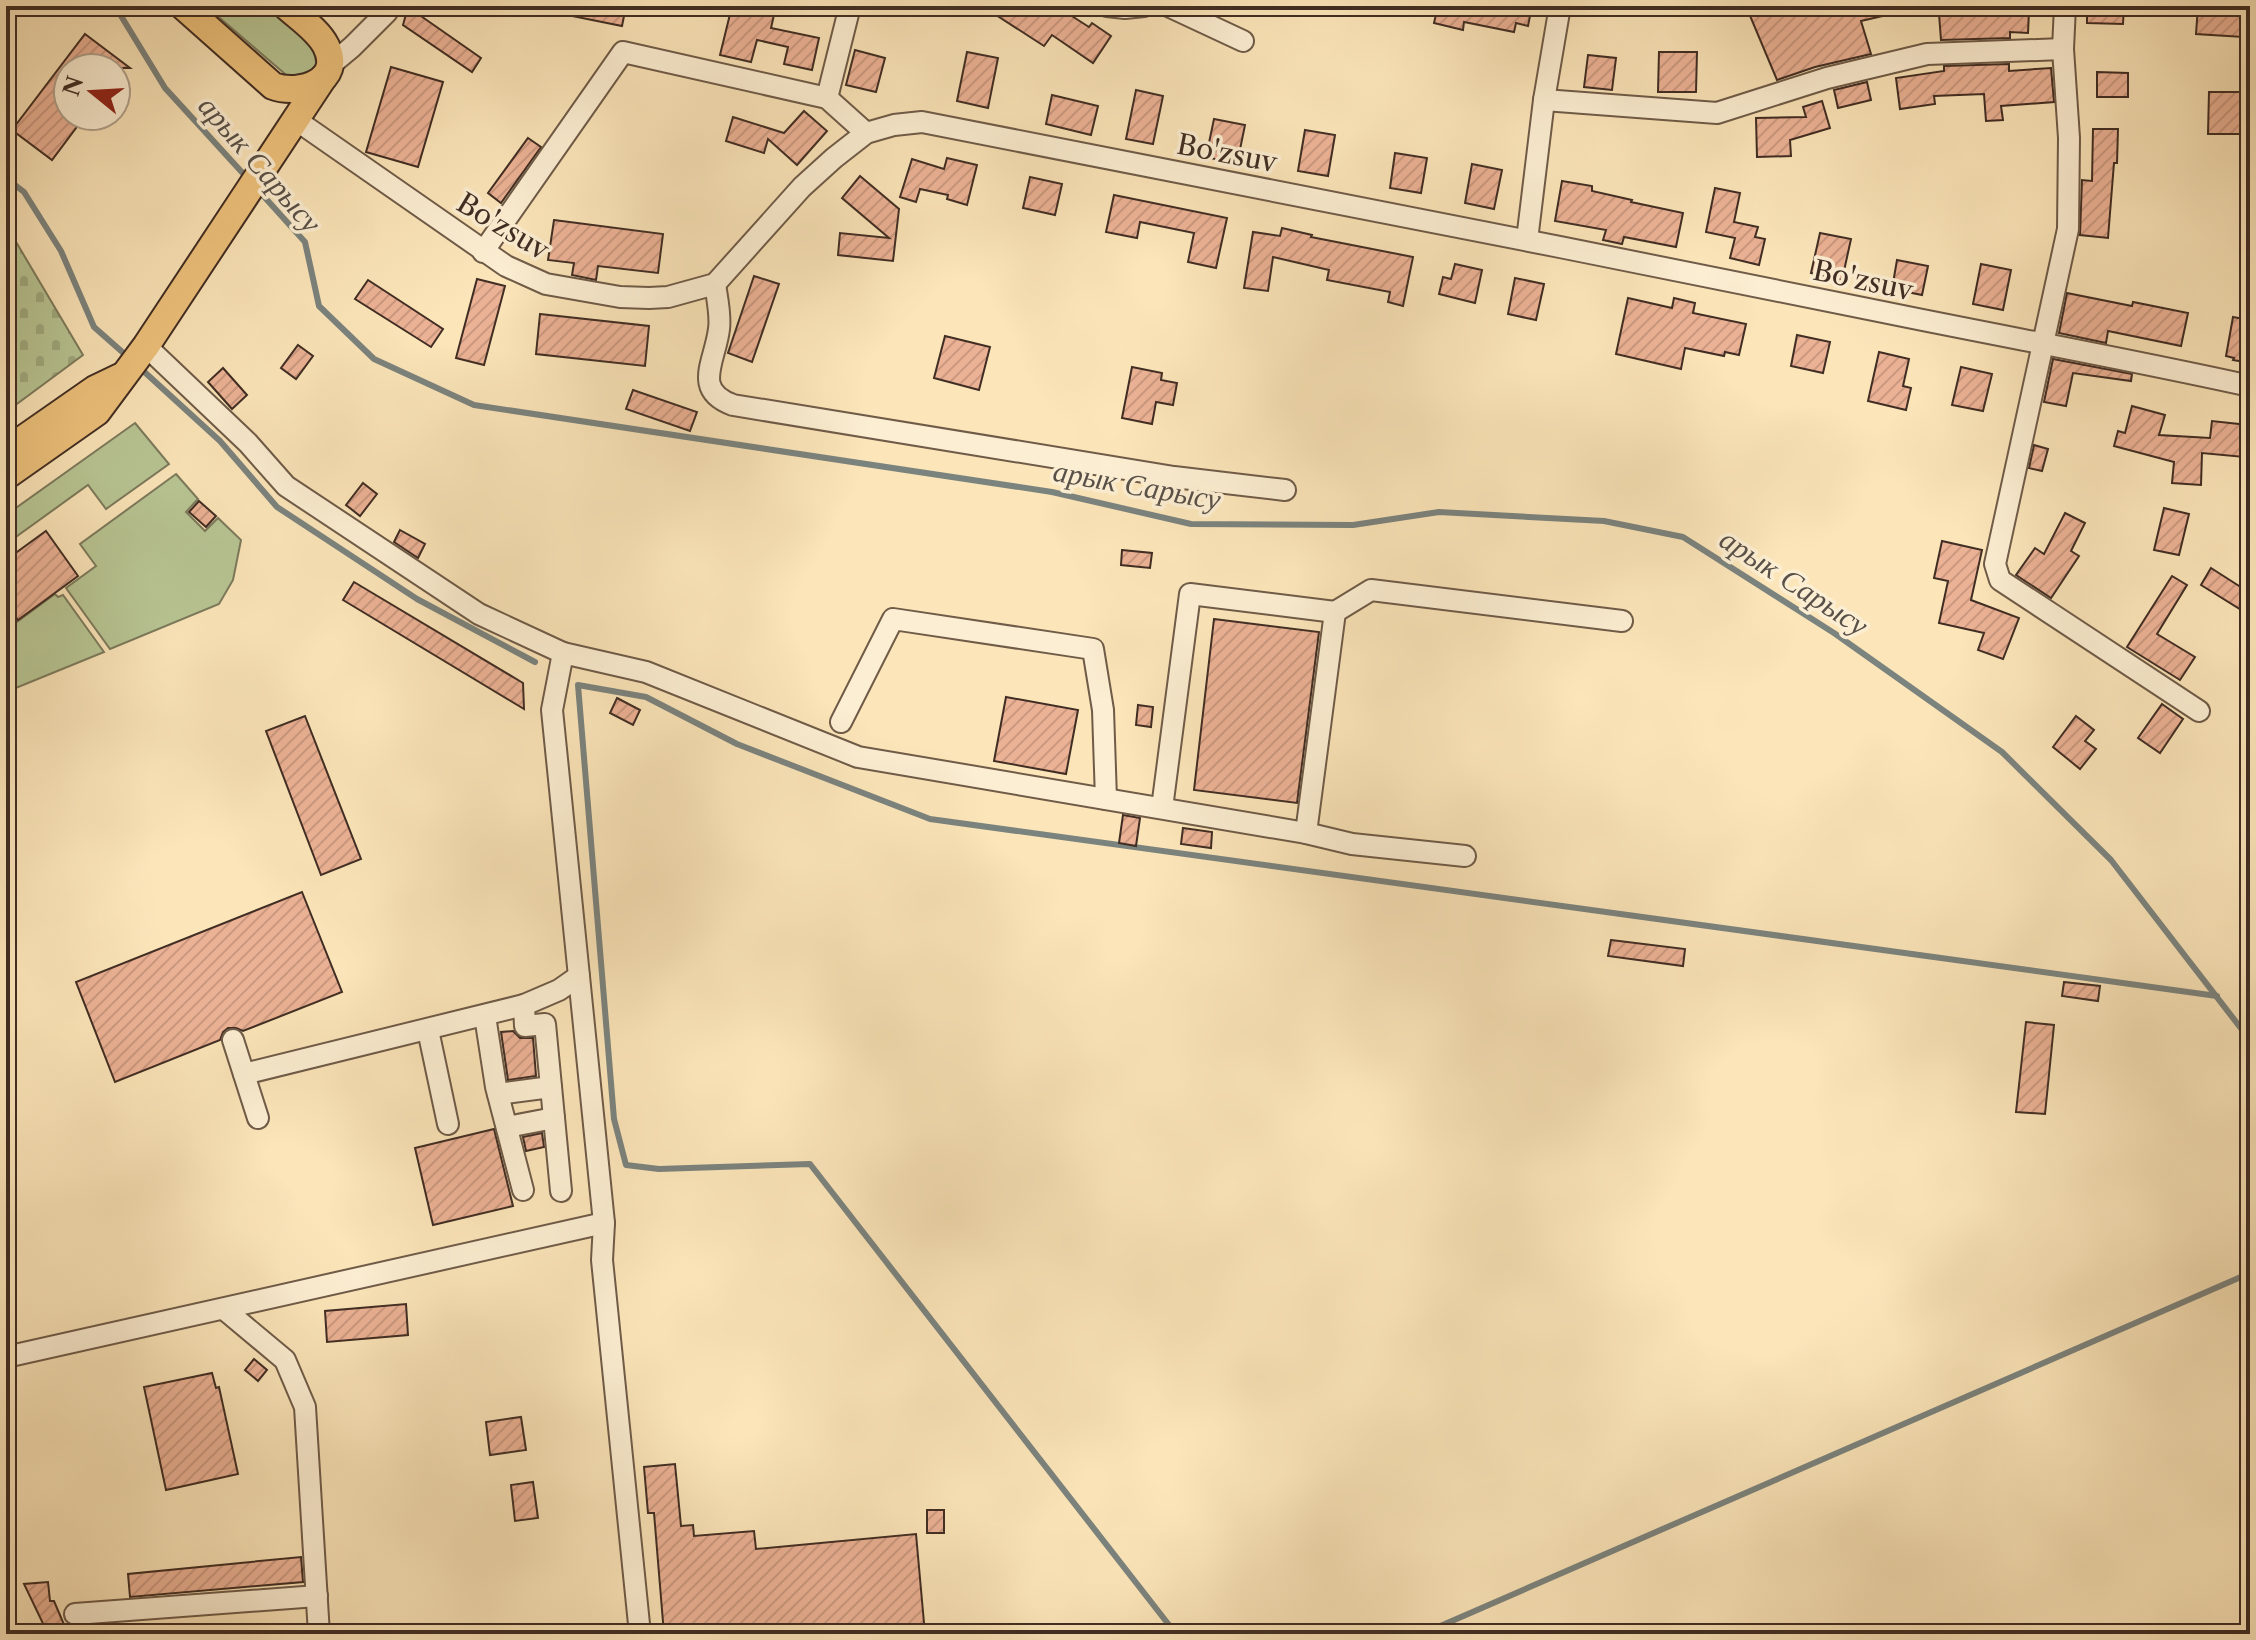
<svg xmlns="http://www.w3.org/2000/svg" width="2256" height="1640" viewBox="0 0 2256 1640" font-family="'Libre Caslon Text',serif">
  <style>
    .green { fill: #b8c694; stroke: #7c7a5c; stroke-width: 2 }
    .cemetery { fill: url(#cemetery-stones); stroke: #7c7a5c; stroke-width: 2 }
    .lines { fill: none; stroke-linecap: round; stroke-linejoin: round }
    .stream { stroke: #7b837e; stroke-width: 6 }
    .building { fill: url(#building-hatch); stroke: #402d23; stroke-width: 2 }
    .minor-casing { stroke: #6f5b48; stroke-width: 24 }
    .major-casing { stroke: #402d23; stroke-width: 30 }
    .minor { stroke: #fceed2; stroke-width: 20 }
    .major { stroke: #eec27c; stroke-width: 26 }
    .labels { text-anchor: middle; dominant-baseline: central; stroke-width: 7; stroke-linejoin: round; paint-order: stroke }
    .street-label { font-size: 28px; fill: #402d23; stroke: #fceed2 }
    .water-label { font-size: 30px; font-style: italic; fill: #595149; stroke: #fceed2 }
  </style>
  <defs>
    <pattern id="cemetery-stones" width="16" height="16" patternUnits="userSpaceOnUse" patternTransform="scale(2)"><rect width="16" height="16" fill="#b8c694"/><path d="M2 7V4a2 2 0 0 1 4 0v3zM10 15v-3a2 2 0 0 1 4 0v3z" fill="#9faa7f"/></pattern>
    <pattern id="building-hatch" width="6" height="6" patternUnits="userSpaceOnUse" patternTransform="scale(2)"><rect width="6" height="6" fill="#ecb295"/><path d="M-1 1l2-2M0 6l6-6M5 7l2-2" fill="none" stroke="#cb9980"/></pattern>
  </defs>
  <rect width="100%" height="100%" fill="#fbe5b9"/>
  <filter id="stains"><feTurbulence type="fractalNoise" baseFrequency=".0025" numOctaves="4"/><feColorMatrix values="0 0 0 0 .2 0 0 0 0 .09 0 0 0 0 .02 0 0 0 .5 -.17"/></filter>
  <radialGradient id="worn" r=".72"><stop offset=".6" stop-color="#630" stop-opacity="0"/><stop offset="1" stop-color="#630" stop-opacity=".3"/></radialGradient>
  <g class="green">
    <path d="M206 6H266C286 23 326 46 314 75L292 78 285 74Z"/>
    <polygon points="135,423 169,464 106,509 88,485 6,544 6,515"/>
    <polygon points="176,474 198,499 186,512 205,531 218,518 241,540 233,580 219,604 110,649 66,588 96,566 80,544"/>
    <polygon points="55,594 58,597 63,595 104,652 6,692 6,630"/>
  </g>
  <polygon class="cemetery" points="6,225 83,355 6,412"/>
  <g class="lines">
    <g class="stream">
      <polyline points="115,6 165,88 249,180"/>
      <polyline points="6,178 24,192 61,251 94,327 128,357"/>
      <polyline points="259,191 305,242 319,306 374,359 474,405 1052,492 1191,524 1353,525 1439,512 1604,521 1683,537 1834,633 2002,752 2111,860 2250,1040"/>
      <polyline points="139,367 220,441 277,507 417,599 535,662"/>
      <polyline points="1176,1634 810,1164 659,1169 626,1165 614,1119 578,685 646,697 737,744 930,819 2217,996"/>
      <polyline points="1422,1634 2250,1273"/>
    </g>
  </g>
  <g class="building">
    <polygon points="557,6 626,6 622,26 557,13"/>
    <polygon points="732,6 776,6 771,28 819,38 812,70 784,64 788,47 757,40 751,62 720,55"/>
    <polygon points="1002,6 1056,6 1089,27 1092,23 1111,36 1093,63 1052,35 1044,46 996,15"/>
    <polygon points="1438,6 1532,6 1528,26 1516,23 1514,32 1464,22 1463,30 1434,23"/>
    <polygon points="1759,6 1899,6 1900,12 1861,21 1871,54 1815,67 1777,80 1748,11"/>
    <polygon points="2087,6 2124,6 2123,24 2087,23"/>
    <polygon points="2198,6 2245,6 2243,37 2196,34"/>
    <polygon points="408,7 481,58 472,72 403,25"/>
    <polygon points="1986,9 2029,11 2028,33 2010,32 2010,38 1941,40 1939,14 1986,12"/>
    <polygon points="85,34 130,68 68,68 68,116 85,116 52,160 12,130"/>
    <polygon points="855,50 885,58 876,92 846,85"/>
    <polygon points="967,52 998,58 988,108 957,101"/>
    <polygon points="1659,52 1697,52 1696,92 1658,92"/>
    <polygon points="1588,55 1616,58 1612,90 1584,87"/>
    <polygon points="2009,64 2009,71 2051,68 2054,102 2001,106 2003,120 1986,121 1984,94 1934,96 1935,104 1900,109 1896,78 1944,71 1944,66"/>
    <polygon points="391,67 443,82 418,167 366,152"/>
    <polygon points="2097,72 2128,73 2128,97 2097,97"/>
    <polygon points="1867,82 1871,100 1838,108 1834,90"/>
    <polygon points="1136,90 1163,96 1153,144 1126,139"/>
    <polygon points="2209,92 2244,92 2245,134 2208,134"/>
    <polygon points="1052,95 1098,106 1091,135 1046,124"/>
    <polygon points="1822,101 1830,128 1790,140 1791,156 1757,157 1756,118 1806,117 1803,107"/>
    <polygon points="804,111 827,131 797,165 768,139 764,153 726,141 733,117 784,133"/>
    <polygon points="1214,119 1245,125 1237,164 1206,157"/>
    <polygon points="2093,129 2118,129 2117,163 2114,163 2108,238 2080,235 2082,180 2092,181"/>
    <polygon points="1305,130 1335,135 1328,176 1298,171"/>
    <polygon points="528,138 541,147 501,203 488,193"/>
    <polygon points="1395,153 1427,158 1421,193 1390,188"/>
    <polygon points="947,158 977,165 967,205 947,199 948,195 920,189 916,202 900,197 912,159 944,169"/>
    <polygon points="1472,164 1502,170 1494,209 1465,203"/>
    <polygon points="860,176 899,209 893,261 838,255 840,233 889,238 842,198"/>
    <polygon points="1030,177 1062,184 1055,215 1023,208"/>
    <polygon points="1562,181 1592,186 1592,191 1632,200 1631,202 1683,213 1676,247 1624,237 1622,244 1603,240 1606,230 1555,221"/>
    <polygon points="1715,188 1740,193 1734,222 1758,227 1755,237 1765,239 1759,265 1730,258 1735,238 1706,232"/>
    <polygon points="1114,195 1227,218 1216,268 1188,262 1194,233 1140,222 1137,238 1106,232"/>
    <polygon points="554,220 663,234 658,273 598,266 596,280 572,275 574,263 548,260"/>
    <polygon points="1282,228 1312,235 1311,237 1413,257 1403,306 1388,302 1390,292 1327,280 1329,270 1273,257 1268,291 1244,288 1253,232 1280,236"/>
    <polygon points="1820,233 1851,239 1842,280 1811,273"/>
    <polygon points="1897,260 1928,266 1922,295 1892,289"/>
    <polygon points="1455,264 1482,270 1475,303 1439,294 1443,277 1451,279"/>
    <polygon points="1981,264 2011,270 2003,310 1973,304"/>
    <polygon points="754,276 779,284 752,362 728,353"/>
    <polygon points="1515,278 1544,284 1536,320 1508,314"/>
    <polygon points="477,279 505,286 484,365 456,358"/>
    <polygon points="368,280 443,329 431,347 355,299"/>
    <polygon points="2067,293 2132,306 2133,302 2188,313 2181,346 2108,331 2106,343 2059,333"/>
    <polygon points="1628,298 1672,308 1674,298 1695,303 1693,313 1746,324 1739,355 1725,352 1724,356 1685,348 1681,369 1616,354"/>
    <polygon points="540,314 649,326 645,366 536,354"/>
    <polygon points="2233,317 2250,320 2250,363 2233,360 2234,358 2226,356"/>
    <polygon points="1797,335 1830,342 1823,373 1791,366"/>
    <polygon points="945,336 990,347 979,390 934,378"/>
    <polygon points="298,345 313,356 296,379 281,368"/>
    <polygon points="1879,352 1909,359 1903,386 1911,388 1906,410 1868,401"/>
    <polygon points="2053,359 2132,374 2131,381 2073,373 2066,406 2044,402"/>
    <polygon points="1132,367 1162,373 1161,380 1177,383 1173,405 1156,402 1152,424 1122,418"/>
    <polygon points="1961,367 1992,374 1983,411 1952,405"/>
    <polygon points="223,368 247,395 232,409 208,382"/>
    <polygon points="633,390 697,412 690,431 626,409"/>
    <polygon points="2132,406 2165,415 2159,435 2210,438 2212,421 2248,425 2244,457 2202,453 2201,485 2172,483 2174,462 2114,446 2118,431 2125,433"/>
    <polygon points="2034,445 2048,449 2042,471 2029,468"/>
    <polygon points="363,483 377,494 360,516 346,505"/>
    <polygon points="199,501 216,516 206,527 189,512"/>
    <polygon points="2164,508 2189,514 2179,555 2154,550"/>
    <polygon points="2065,513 2085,523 2071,551 2079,556 2051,598 2016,575 2035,548 2044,554"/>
    <polygon points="400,530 425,544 418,558 394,542"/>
    <polygon points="46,531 78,576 18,620 6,604 6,560"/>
    <polygon points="1942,541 1982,550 1971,600 2019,618 2003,659 1978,650 1984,633 1939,623 1948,581 1934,578"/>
    <polygon points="1122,550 1152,553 1150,568 1121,565"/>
    <polygon points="2211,568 2250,593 2250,612 2244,609 2243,611 2201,585"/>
    <polygon points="2172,576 2187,585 2157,634 2195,657 2180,680 2127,647"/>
    <polygon points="354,582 523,683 524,709 343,600"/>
    <polygon points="1214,619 1319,632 1297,803 1194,790"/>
    <polygon points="1006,697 1078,710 1066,774 994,761"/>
    <polygon points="617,698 640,710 633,725 610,713"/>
    <polygon points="2162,704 2183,719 2160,753 2138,738"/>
    <polygon points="1138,705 1153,707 1151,727 1136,725"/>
    <polygon points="305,716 361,859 321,875 266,731"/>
    <polygon points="2076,716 2094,730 2085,741 2096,749 2080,769 2053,747"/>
    <polygon points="1123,815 1140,818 1136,846 1119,843"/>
    <polygon points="1183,828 1212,832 1211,848 1181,844"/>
    <polygon points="302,892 342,992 243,1031 236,1028 228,1028 223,1032 220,1040 115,1082 76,982"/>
    <polygon points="1611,940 1685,949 1683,966 1608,956"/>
    <polygon points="2064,982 2100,986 2098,1001 2062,996"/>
    <polygon points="2026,1022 2054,1025 2045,1114 2016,1112"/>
    <polygon points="513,1031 520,1038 533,1038 536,1076 508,1080 501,1032"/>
    <polygon points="494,1129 513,1206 433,1225 415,1148"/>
    <polygon points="542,1133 544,1147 526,1151 523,1137"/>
    <polygon points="406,1304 408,1335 327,1342 325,1311"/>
    <polygon points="254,1359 267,1370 258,1381 245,1370"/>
    <polygon points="212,1373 216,1388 219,1387 238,1474 166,1490 144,1387"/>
    <polygon points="521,1417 526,1450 490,1455 486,1422"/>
    <polygon points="675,1464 681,1526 693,1525 694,1536 754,1531 756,1549 916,1534 925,1634 664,1634 654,1513 648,1513 644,1467"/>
    <polygon points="533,1482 538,1518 515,1521 511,1485"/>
    <rect x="927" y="1510" width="17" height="23"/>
    <polygon points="301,1557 303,1582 130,1597 128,1574"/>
    <polygon points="48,1582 50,1601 54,1601 68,1634 48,1634 24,1584"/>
  </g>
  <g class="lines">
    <defs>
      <g id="minor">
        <polyline points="1107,6 1125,8 1144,6"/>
        <polyline points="1168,6 1243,41"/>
        <polyline points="2065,6 2063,49 2069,138 2068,229 1995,564 2000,580 2199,711"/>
        <polyline points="328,67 352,47 387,12 389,6"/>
        <polyline points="827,98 850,6"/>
        <polyline points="1544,100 1717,113 1827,78 1927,54 2063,49"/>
        <path d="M296 120 506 266 546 284 620 297 649 298 668 297 715 284 802 187 834 158 866 133 894 125 922 122C1243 184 1563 247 1883 312 2005 337 2128 359 2250 386"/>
        <polyline points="1527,240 1544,100 1560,6"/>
        <polyline points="483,252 623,52 827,98 866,133"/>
        <path d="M715 284C717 298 721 315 719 329 715 362 692 390 733 405L1174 477 1285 490"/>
        <polyline points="146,346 248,443 286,486 479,614 563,653 552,710 604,1223 602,1260 640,1634"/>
        <polyline points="1335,612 1371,590 1622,621"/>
        <polyline points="563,653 646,672 858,757 1306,833 1352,844 1465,856"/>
        <polyline points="841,722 893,619 1093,649 1103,710 1106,799"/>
        <polyline points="1162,808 1190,594 1335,612 1306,833"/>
        <polyline points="524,1005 525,1026 545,1024 561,1191"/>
        <polyline points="485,1016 496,1087 523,1190"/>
        <polyline points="428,1030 448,1124"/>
        <polyline points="233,1040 258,1118"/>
        <polyline points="244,1074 524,1005 559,990 579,976"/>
        <polyline points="498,1094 551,1087"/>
        <polyline points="507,1127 554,1118"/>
        <polyline points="224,1309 285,1360 305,1407 319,1634"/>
        <polyline points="6,1357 604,1223"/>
        <polyline points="75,1614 317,1596"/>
      </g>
      <g id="major">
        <path d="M183 6 273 86C300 96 344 81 326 46 318 30 299 18 286 6"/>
        <polyline points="6,451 95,389 120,377"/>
        <polyline points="6,476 97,412 146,346 323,78"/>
      </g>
    </defs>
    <use href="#minor" class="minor-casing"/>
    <use href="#major" class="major-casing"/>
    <use href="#minor" class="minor"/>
    <use href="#major" class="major"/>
  </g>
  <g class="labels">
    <g class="street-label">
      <text transform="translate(1227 153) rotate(11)">Bo'zsuv</text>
      <text transform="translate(503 226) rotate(31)">Bo'zsuv</text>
      <text transform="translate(1863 280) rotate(12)">Bo'zsuv</text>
    </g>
    <g class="water-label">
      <text transform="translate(260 164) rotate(49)">арык Сарысу</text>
      <text transform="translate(1137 485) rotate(10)">арык Сарысу</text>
      <text transform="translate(1794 582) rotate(33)">арык Сарысу</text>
    </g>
  </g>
  <rect width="2256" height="1640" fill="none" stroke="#fbe5b9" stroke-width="32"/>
  <rect x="8" y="8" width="2240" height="1624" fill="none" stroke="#402d23" stroke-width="4"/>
  <rect x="16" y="16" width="2224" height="1608" fill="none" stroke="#402d23" stroke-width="2"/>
  <g transform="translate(92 92) rotate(288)"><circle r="38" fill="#fceed2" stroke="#b1a18c" stroke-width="2"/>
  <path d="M0-6L14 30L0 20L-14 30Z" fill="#8f2418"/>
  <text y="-12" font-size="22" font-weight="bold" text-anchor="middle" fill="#402d23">N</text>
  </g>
  <rect width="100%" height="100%" filter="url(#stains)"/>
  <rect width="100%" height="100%" fill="url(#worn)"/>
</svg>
